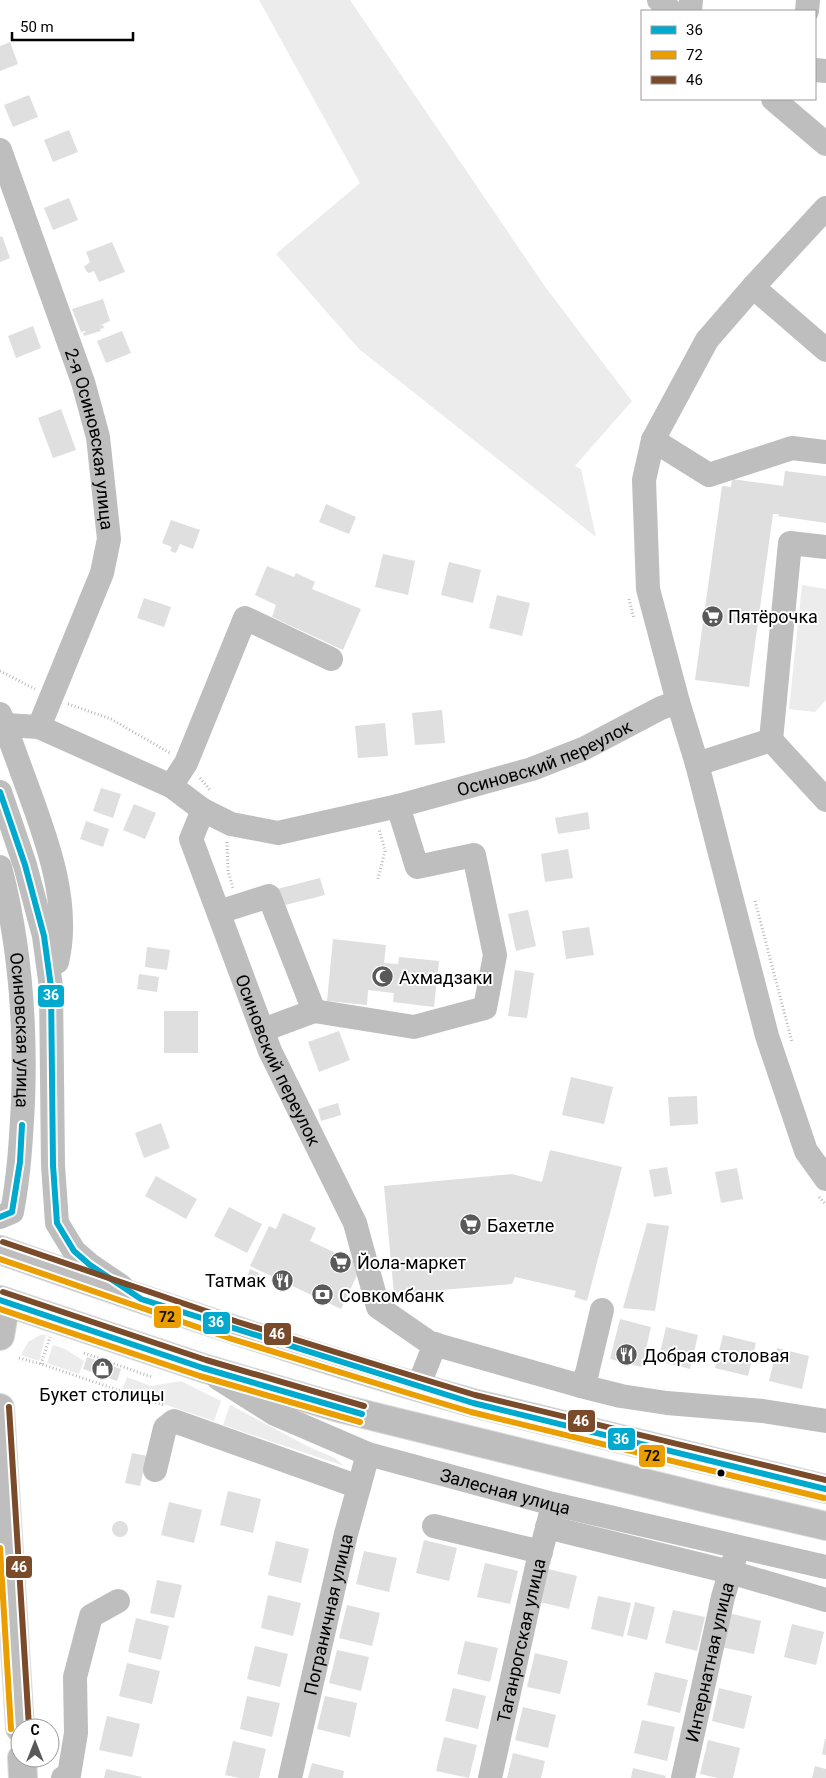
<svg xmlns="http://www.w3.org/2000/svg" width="826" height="1778" viewBox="0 0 826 1778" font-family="Roboto,sans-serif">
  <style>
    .green { fill: #ececec }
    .building { fill: #dfdfdf }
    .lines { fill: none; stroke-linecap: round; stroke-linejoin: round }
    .major-casing { stroke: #dbdbdb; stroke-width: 30 }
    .path { stroke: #b9b9b9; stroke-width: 3; stroke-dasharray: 1 2.5; stroke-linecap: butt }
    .minor { stroke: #bebebe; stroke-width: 24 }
    .major { stroke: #bebebe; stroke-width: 28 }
    .bus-1-casing { stroke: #fff; stroke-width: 10 }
    .bus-2-casing { stroke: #fff; stroke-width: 10 }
    .bus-3-casing { stroke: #fff; stroke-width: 10 }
    .bus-1 { stroke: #00a9ce; stroke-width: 6 }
    .bus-2 { stroke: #eb9e00; stroke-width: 6 }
    .bus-3 { stroke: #7a4b2a; stroke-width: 6 }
    .bus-dot { fill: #000; stroke: #fff; stroke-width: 2 }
    .labels { text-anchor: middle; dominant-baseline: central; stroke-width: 4; stroke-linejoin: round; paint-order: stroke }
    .street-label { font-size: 18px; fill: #000; stroke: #fff }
    .poi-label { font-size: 18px; fill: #000; stroke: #fff; text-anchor: start }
    .line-badge { stroke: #fff; stroke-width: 2 }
    .badge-label { font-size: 14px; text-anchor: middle; font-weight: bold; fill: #fff }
    .pale-badge-label { font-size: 14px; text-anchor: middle; font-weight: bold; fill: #111 }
  </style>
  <rect width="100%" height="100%" fill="#fff"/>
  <g class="green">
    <polygon points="259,0 350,0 546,288 632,401 575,466 581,469 596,537 359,349 276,254 360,183"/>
    <polygon points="802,585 826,589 826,700 815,712 789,709"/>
    <polygon points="40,1335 46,1335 39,1361 21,1355 28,1342"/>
    <polygon points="53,1345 65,1349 84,1361 79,1374 47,1363"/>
    <polygon points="127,1377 151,1386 181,1381 221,1401 214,1421 122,1390"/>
    <polygon points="230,1405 311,1448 335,1458 344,1466 223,1425"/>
  </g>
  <g class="building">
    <polygon points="10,42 18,64 0,71 0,46"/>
    <polygon points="29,95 38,117 13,127 4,105"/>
    <polygon points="69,130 78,152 53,162 44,140"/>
    <polygon points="69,198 78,220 53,230 44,208"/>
    <polygon points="2,236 10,258 0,262 0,237"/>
    <polygon points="112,242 125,272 99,282 94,271 89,273 87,272 84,267 90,262 86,252"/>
    <polygon points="103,299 110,321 99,326 103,325 104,328 100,329 101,331 84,336 83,333 86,332 85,331 81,332 72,309"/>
    <polygon points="33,326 41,348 16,358 8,336"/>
    <polygon points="122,331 131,353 106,363 97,341"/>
    <polygon points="61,409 76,450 53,458 38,418"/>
    <polygon points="785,471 826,476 826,523 778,516 779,514 773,514 749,687 695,680 722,486 731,487 732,479 783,486"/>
    <polygon points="326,504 356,517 349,534 319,522"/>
    <polygon points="171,520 200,530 193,549 180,544 176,553 170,551 172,547 162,543"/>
    <polygon points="383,554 415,561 408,595 375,587"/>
    <polygon points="449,562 481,570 473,603 441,595"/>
    <polygon points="267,566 294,577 296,573 315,582 312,589 361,609 343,650 272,617 276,605 255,595"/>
    <polygon points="497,595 530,603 522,636 489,628"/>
    <polygon points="144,598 171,607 164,627 137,618"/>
    <polygon points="442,710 445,743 415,745 412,713"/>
    <polygon points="385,723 388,756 358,758 355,726"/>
    <polygon points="101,788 121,794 113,818 93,811"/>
    <polygon points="134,804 156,813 145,839 123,830"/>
    <polygon points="588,812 590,829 558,834 555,818"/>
    <polygon points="86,821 109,829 103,847 80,839"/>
    <polygon points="568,849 573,878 545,882 541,854"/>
    <polygon points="320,878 325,895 281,906 277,889"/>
    <polygon points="528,910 536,946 516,951 508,914"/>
    <polygon points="589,927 594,955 566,959 562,931"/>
    <polygon points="333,939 386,945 384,963 398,964 399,957 439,961 434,1007 393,1002 394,993 368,990 367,1005 327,1001"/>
    <polygon points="147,947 170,950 167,970 145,967"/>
    <polygon points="515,970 534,973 527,1018 508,1016"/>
    <polygon points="139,974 159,977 157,992 137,989"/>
    <rect x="164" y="1011" width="34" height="42"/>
    <polygon points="339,1031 350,1060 319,1072 308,1042"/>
    <polygon points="571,1077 613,1087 604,1124 562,1115"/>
    <polygon points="697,1096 698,1124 670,1126 668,1097"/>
    <polygon points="338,1103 341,1115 321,1121 318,1109"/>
    <polygon points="161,1123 170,1148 144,1158 135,1133"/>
    <polygon points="550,1150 622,1167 587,1301 574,1297 576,1291 515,1277 512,1284 394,1294 384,1186 512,1174 542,1182"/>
    <polygon points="667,1167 672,1194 654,1197 649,1170"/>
    <polygon points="737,1168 743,1199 721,1203 715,1172"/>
    <polygon points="156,1176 197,1199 186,1219 145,1196"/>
    <polygon points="229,1207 262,1224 247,1253 214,1236"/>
    <polygon points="283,1213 316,1228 310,1241 362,1265 341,1309 250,1266 269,1226 276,1229"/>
    <polygon points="647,1223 669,1226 655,1311 623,1308"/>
    <polygon points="250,1269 259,1273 254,1287 245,1283"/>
    <polygon points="620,1319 651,1327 642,1367 610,1359"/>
    <polygon points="666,1327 698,1335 690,1369 658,1361"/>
    <polygon points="723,1335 756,1343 748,1376 715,1368"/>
    <polygon points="777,1348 809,1356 802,1389 769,1381"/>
    <polygon points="87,1357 121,1369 117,1381 83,1369"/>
    <polygon points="132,1453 147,1456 140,1486 125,1483"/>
    <polygon points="228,1491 261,1499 253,1533 220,1525"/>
    <polygon points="169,1502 202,1510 194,1543 161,1535"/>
    <circle cx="120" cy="1529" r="8"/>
    <polygon points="424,1540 457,1548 449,1581 416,1573"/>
    <polygon points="276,1541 309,1549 301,1583 268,1575"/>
    <polygon points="364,1551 397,1558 389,1592 356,1584"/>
    <polygon points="485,1563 518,1571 510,1604 477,1597"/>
    <polygon points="544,1568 577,1576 569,1609 536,1601"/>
    <polygon points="157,1580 182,1585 174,1618 150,1613"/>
    <polygon points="268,1595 301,1603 293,1636 261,1628"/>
    <polygon points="598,1596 631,1603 623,1637 591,1629"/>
    <polygon points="635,1602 655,1607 647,1640 627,1635"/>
    <polygon points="347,1605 380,1613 372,1646 339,1638"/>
    <polygon points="673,1610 705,1617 697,1651 665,1643"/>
    <polygon points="729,1613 761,1621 754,1654 721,1647"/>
    <polygon points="136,1618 169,1626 161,1660 128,1652"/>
    <polygon points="792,1624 824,1632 816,1665 784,1657"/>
    <polygon points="465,1641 498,1648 490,1682 457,1674"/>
    <polygon points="255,1646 288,1654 280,1687 247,1679"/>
    <polygon points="337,1650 369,1657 361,1691 329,1683"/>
    <polygon points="535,1653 568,1661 560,1694 527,1687"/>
    <polygon points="127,1663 160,1671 152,1704 119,1696"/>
    <polygon points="655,1672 688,1680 680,1713 647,1705"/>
    <polygon points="453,1688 486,1696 478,1729 445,1721"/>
    <polygon points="719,1688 752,1696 744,1729 712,1721"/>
    <polygon points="247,1696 280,1703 272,1737 240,1729"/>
    <polygon points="325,1696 357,1703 350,1737 317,1729"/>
    <polygon points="523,1707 556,1715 548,1748 515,1740"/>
    <polygon points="107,1716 140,1724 132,1757 99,1750"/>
    <polygon points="642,1720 675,1727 667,1761 634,1753"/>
    <polygon points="444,1737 477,1745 469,1778 436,1771"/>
    <polygon points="825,1739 826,1739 826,1755 822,1754"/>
    <polygon points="708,1740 740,1748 733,1778 718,1778 700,1774"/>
    <polygon points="233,1741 266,1749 259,1778 239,1778 225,1775"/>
    <polygon points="513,1753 545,1761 541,1778 507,1778"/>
    <polygon points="312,1763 344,1771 343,1778 308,1778"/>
    <polygon points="815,1766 826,1769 826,1778 812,1778"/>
    <polygon points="633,1768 666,1776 665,1778 631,1778"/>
    <polygon points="106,1769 142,1777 141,1778 104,1778"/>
  </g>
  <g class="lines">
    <defs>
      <g id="major">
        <path d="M0 1250C156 1305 313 1358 473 1403L826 1489"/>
        <polyline points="0,1300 203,1368 343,1409 714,1500 826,1526"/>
        <polyline points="0,1336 6,1302"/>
        <polyline points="0,1408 20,1728"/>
        <polyline points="22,1758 23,1778"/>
      </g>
    </defs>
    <use href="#major" class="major-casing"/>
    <g class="path">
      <polyline points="629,599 634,619"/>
      <polyline points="0,671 35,689"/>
      <polyline points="68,704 111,719 170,753"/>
      <polyline points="200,778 210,790"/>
      <polyline points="227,842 228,871 233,888"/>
      <polyline points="378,879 385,851 379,829"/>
      <polyline points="755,901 792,1042"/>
      <polyline points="819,1197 826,1205"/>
      <polyline points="84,1353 152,1377"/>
      <polyline points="19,1358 41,1364 163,1405"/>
      <polyline points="41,1364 50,1337"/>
    </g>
    <g class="minor">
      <polyline points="659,0 671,11"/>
      <polyline points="690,11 691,0"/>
      <polyline points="807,11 808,0"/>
      <polyline points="815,70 826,71"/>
      <polyline points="773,99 826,144"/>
      <path id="s1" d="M0 150 83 382 98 437 109 539 102 573 39 727"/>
      <polyline points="826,208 753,287 707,340 653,440 644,480 648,589 678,702 697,764 767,1036 806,1151 826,1179"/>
      <polyline points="753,287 826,350"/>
      <polyline points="653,440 709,475 792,448 826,452"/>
      <path d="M0 714C10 738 18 762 27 786 47 840 71 904 57 962"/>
      <path id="s2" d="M5 725 39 727 171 786 203 810 231 824 278 833 398 806 532 769 583 749 661 708 678 702"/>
      <polyline points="771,740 826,800"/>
      <polyline points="697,764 771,740 790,543 826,547"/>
      <polyline points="171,786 186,763 245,618 331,659"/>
      <polyline points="0,792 25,865 44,936 51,987 53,1165 57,1223 74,1251 90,1265 121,1286"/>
      <path id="s3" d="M203 810 191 839 270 1051 355 1223 378 1307 430 1343 581 1386 621 1396 667 1403 763 1411 826 1421"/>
      <path id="s4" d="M0 867C20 944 26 1022 23 1102 21 1140 19 1175 12 1212L0 1217"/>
      <polyline points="219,912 269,896 314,1011"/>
      <polyline points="263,1030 314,1011 414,1027 485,1008 495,955 474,855 417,867 398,806"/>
      <path id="s5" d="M218 1378 275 1414 368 1454 553 1504 826 1567"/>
      <polyline points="581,1386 587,1373 602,1310"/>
      <polyline points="418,1387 435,1344"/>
      <polyline points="155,1470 165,1428 174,1421 359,1487"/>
      <polyline points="434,1526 541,1552"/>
      <polyline points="547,1527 730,1572 826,1600"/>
      <polyline points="63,1778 69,1775 76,1733 75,1677 91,1616 118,1601"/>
      <path id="s6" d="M290 1778 346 1534 368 1454"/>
      <path id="s7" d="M490 1778 537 1566 551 1513"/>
      <path id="s8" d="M683 1778 723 1597 735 1557"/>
    </g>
    <use href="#major" class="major"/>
    <defs>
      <g id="bus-1">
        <polyline points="0,792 25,865 44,936 51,987 53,1165 57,1223 74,1251 90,1265 141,1299 473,1403 826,1489"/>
        <polyline points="0,1217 12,1212 20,1162 22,1125"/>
        <polyline points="0,1300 203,1368 362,1414"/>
      </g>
      <g id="bus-2">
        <polyline points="0,1259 232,1339 411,1394 471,1412 824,1498"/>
        <polyline points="0,1309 200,1376 360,1422"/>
        <polyline points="0,1548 11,1729"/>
      </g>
      <g id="bus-3">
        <polyline points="3,1242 238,1322 416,1377 475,1395 826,1480"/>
        <polyline points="3,1292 206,1360 364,1406"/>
        <polyline points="9,1407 29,1727"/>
      </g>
    </defs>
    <use href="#bus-1" class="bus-1-casing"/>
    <use href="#bus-2" class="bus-2-casing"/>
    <use href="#bus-3" class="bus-3-casing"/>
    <use href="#bus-1" class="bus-1"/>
    <use href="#bus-2" class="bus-2"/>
    <use href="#bus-3" class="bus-3"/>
  </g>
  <defs>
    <symbol id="supermarket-disc" viewBox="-11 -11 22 22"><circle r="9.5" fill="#595959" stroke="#fff"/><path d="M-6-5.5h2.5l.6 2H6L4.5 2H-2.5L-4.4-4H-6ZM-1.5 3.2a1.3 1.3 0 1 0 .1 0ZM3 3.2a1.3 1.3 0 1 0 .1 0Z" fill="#fff"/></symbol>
    <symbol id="mosque-disc" viewBox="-11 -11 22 22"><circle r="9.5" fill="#595959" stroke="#fff"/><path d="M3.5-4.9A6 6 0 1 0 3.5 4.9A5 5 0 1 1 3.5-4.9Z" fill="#fff"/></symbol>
    <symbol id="restaurant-disc" viewBox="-11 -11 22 22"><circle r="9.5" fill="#595959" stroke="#fff"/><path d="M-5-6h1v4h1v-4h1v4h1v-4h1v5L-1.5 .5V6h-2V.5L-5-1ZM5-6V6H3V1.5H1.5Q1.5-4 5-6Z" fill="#fff"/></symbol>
    <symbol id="bank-disc" viewBox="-11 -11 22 22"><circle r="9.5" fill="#595959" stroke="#fff"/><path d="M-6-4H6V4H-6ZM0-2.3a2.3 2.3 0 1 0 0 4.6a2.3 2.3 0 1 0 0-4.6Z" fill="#fff"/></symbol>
    <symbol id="shop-disc" viewBox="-11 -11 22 22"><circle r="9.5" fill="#595959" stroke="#fff"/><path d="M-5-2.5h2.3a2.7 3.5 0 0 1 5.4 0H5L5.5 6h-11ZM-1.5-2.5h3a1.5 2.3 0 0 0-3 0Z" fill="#fff"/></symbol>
  </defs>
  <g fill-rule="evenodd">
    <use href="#supermarket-disc" x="700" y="604" width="25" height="25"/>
    <use href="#mosque-disc" x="370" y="964" width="25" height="25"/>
    <use href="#supermarket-disc" x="458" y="1212" width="25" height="25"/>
    <use href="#supermarket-disc" x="328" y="1250" width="25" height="25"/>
    <use href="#restaurant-disc" x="270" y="1268" width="25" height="25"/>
    <use href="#bank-disc" x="310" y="1282" width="25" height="25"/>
    <use href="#restaurant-disc" x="614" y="1342" width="25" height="25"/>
    <use href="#shop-disc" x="90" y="1356" width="25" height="25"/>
  </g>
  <circle class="bus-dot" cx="721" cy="1473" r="4.5"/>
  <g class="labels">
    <g class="street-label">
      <text stroke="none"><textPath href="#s1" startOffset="304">2-я Осиновская улица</textPath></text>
      <text stroke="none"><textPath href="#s2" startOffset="575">Осиновский переулок</textPath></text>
      <text stroke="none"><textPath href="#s4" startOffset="165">Осиновская улица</textPath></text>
      <text stroke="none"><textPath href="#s3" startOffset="269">Осиновский переулок</textPath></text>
      <text stroke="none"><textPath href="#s5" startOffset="311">Залесная улица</textPath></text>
      <text stroke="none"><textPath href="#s6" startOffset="168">Пограничная улица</textPath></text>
      <text stroke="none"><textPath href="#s7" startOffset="141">Таганрогская улица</textPath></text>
      <text stroke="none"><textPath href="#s8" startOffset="119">Интернатная улица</textPath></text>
    </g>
    <g class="poi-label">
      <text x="728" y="616">Пятёрочка</text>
      <text x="399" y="977">Ахмадзаки</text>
      <text x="487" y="1225">Бахетле</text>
      <text x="357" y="1262">Йола-маркет</text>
      <text x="266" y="1280" text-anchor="end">Татмак</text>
      <text x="339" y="1295">Совкомбанк</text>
      <text x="643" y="1355">Добрая столовая</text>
      <text x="102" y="1394" text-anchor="middle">Букет столицы</text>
    </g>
  </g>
  <g class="line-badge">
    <rect x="37" y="984" width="28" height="24" rx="5" fill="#00a9ce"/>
    <rect x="153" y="1305" width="29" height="24" rx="5" fill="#eb9e00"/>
    <rect x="202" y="1311" width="29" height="24" rx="5" fill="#00a9ce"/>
    <rect x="263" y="1322" width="29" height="24" rx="5" fill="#7a4b2a"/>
    <rect x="567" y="1409" width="29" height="24" rx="5" fill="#7a4b2a"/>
    <rect x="607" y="1427" width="29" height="24" rx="5" fill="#00a9ce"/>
    <rect x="638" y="1444" width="28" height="24" rx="5" fill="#eb9e00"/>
    <rect x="5" y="1555" width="28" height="24" rx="5" fill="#7a4b2a"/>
  </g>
  <g class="badge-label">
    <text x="51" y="1000">36</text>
    <text x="216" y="1327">36</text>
    <text x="277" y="1339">46</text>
    <text x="581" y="1426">46</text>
    <text x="621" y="1444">36</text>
    <text x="19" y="1572">46</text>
  </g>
  <g class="pale-badge-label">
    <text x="167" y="1322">72</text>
    <text x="652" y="1461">72</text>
  </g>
  <rect x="641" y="10" width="175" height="90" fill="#ffffff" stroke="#999999"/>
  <rect x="651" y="26" width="25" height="8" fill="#00a9ce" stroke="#999999"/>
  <text x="686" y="35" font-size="15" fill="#000000">36</text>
  <rect x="651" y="51" width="25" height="8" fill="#eb9e00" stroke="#999999"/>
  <text x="686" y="60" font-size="15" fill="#000000">72</text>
  <rect x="651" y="76" width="25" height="8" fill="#7a4b2a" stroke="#999999"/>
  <text x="686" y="85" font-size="15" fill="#000000">46</text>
  <g transform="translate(35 1743)"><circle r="24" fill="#ffffff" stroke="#999999"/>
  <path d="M0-4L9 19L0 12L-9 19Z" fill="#595959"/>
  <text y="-8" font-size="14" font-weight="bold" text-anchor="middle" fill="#000000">С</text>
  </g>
  <path d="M12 32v8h121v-8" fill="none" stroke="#000000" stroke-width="2.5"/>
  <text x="20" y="32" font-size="15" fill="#000000" stroke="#ffffff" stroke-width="4" paint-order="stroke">50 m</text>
</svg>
